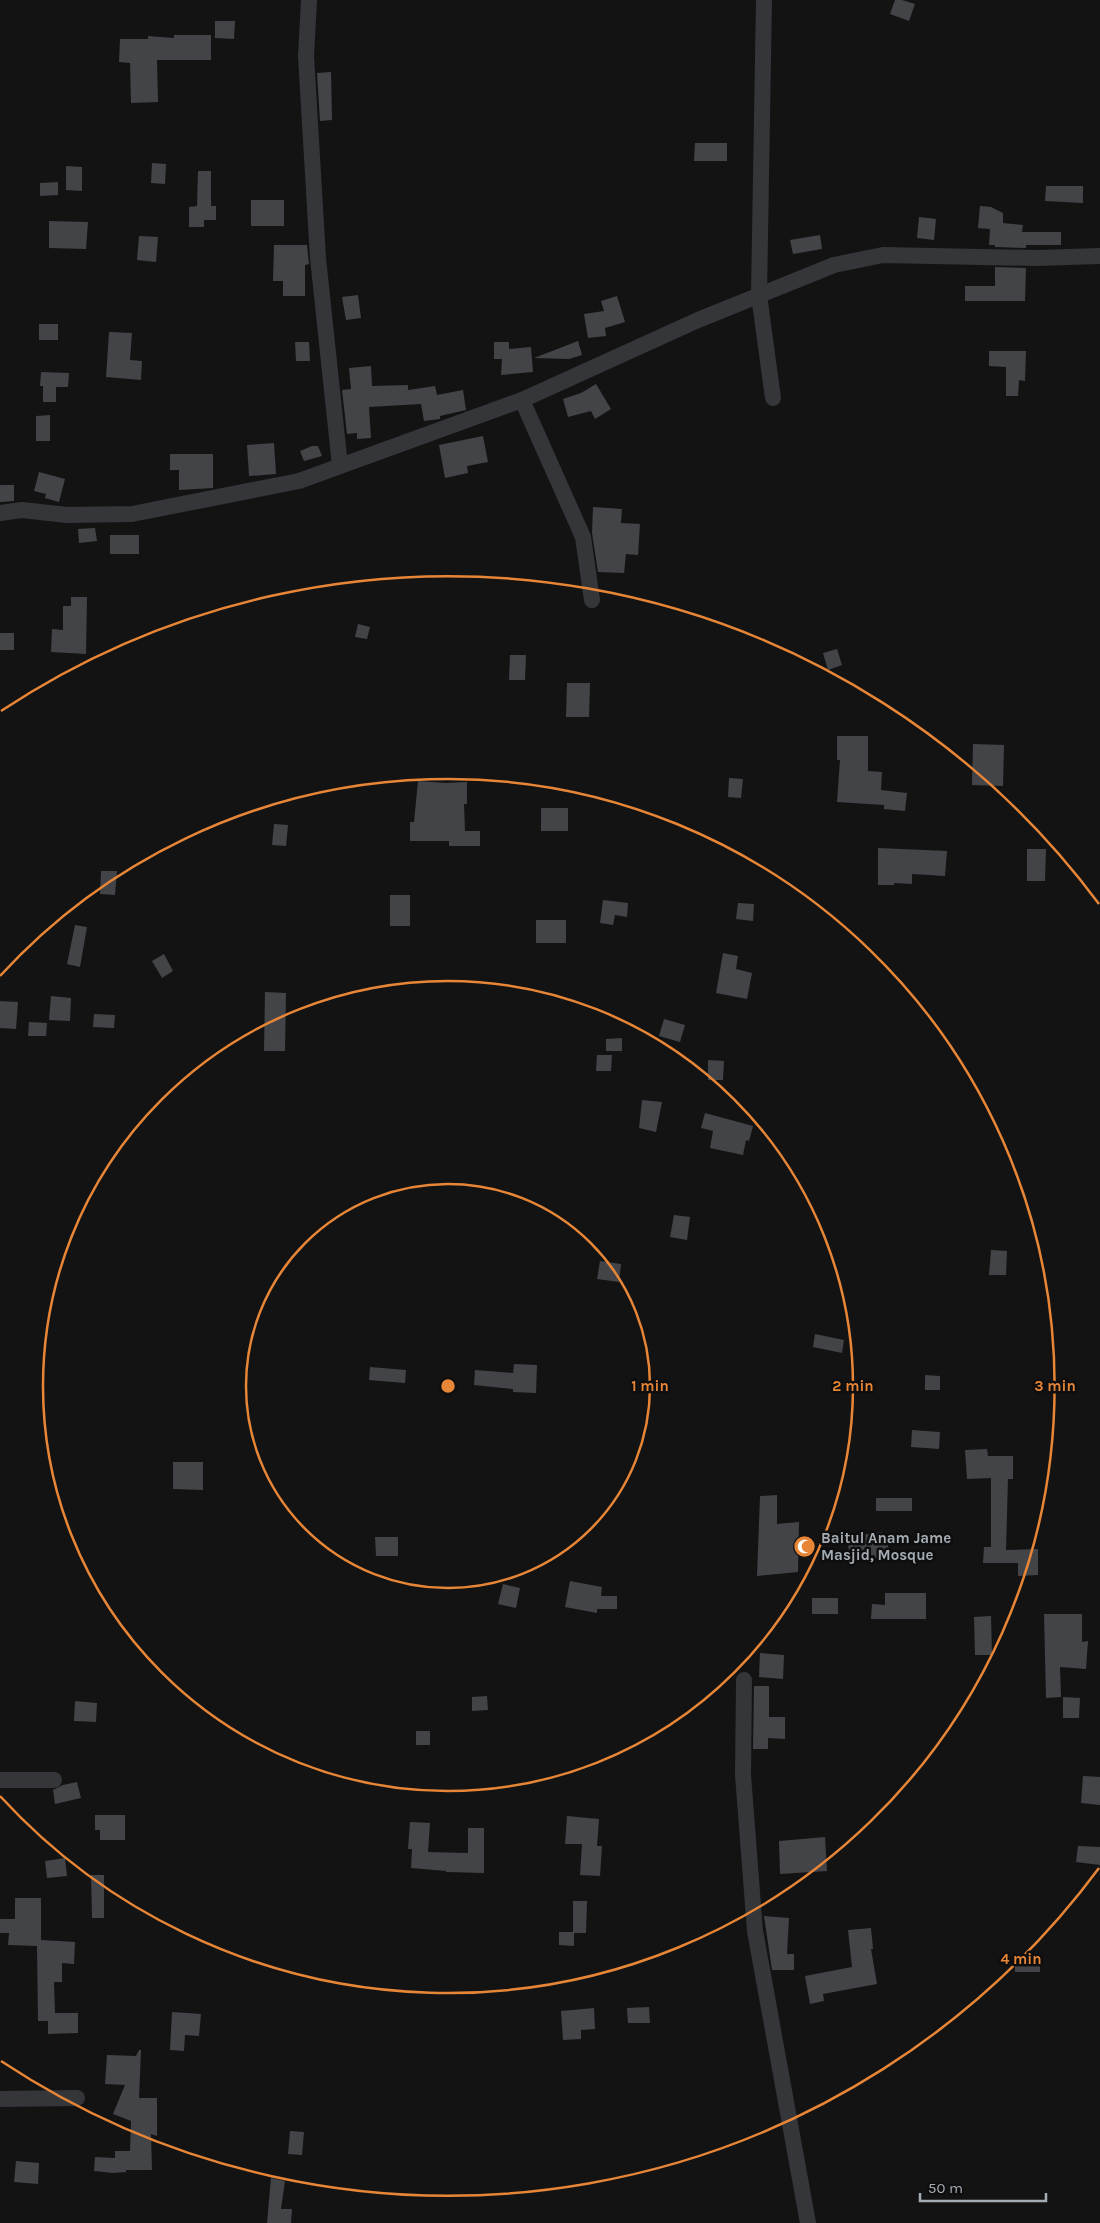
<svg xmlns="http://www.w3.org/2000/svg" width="1100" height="2223" viewBox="0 0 1100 2223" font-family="Karla,sans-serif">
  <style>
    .building { fill: #424447 }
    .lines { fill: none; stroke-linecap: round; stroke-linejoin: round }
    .minor { stroke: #343639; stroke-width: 16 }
    .ring { fill: none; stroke: #e88637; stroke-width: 2.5 }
    .labels { text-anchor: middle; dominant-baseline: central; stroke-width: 5; stroke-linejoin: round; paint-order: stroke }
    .poi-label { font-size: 15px; font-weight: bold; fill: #a5adb4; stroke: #0e0e0f; text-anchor: start }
    .centre { fill: #e88637; stroke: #0e0e0f; stroke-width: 2.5 }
    .ring-label { font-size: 15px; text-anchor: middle; font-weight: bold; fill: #e88637; stroke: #0e0e0f; stroke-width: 5; stroke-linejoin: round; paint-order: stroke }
  </style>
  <rect width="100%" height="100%" fill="#131314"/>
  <g class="building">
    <polygon points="895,0 902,0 915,4 909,21 890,14"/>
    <polygon points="215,21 235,21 234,39 215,38"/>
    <polygon points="174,35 211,35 211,60 157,60 158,102 131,103 130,63 119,62 120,39 148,39 148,36 174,38"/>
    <polygon points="331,72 332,120 320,121 317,73"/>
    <polygon points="695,143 727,143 727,161 694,161"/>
    <polygon points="152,163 166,164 165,184 151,183"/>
    <polygon points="66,166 82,167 82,191 66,190"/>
    <polygon points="198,171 211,171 211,206 216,206 216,220 204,220 204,227 189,227 189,207 197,206"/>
    <polygon points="58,182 58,195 40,196 40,183"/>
    <polygon points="1046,186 1083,186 1083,203 1045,201"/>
    <rect x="251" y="200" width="33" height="26"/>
    <polygon points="980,206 991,207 1003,213 1003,223 1023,225 1022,232 1061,232 1061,245 1026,245 1026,248 995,247 995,245 989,245 990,229 978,228"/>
    <polygon points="919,217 936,219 934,240 917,238"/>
    <polygon points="49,221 88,222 86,249 49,248"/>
    <polygon points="820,235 822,249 793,254 790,240"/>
    <polygon points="139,236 158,237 156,262 137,260"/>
    <polygon points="274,245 307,245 309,264 305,265 305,296 283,296 283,281 273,281"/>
    <polygon points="995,267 1026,268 1025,301 965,301 965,286 995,286"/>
    <polygon points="358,295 361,318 346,320 342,297"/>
    <polygon points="617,296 625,322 605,328 606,336 588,338 584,314 604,311 601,301"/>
    <rect x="39" y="324" width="19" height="16"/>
    <polygon points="109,332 132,333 130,360 142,361 141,380 106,377"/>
    <polygon points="578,341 582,355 569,359 534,358"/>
    <polygon points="295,342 309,342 310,361 296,361"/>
    <polygon points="494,342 509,342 509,349 531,347 533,372 501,375 502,359 494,359"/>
    <polygon points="989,351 1026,351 1025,381 1019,380 1018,396 1006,396 1006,367 989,366"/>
    <polygon points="371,366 372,386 408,385 408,390 435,386 437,395 463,390 466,410 440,416 440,419 424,421 421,404 369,407 371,438 357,439 357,433 347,434 342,390 351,389 349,368"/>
    <polygon points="41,372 69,373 68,387 56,387 56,402 43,402 43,386 40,386"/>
    <polygon points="596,384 611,409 595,419 591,411 568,417 563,399 581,393"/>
    <polygon points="50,415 50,441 36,441 36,416"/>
    <polygon points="483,436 488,462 467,466 468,473 445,478 439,445"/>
    <polygon points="274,443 276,474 249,476 247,445"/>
    <polygon points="312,446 318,446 322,456 304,461 300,451"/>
    <polygon points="170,454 213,454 213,488 179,490 179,470 170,470"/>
    <polygon points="39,472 65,479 59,502 45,498 46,494 34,491"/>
    <polygon points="0,485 14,485 14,501 0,502"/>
    <polygon points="593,507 622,509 621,523 640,524 638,555 626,554 624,573 598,572 592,533"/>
    <polygon points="95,528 97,541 79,543 78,529"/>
    <rect x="110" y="535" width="29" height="19"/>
    <polygon points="71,597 87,597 86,654 51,652 52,629 63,630 63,606 71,606"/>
    <polygon points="358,624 370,627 367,639 355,637"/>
    <rect x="0" y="633" width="14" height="17"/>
    <polygon points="837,649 842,665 828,670 823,653"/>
    <polygon points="510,655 526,655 525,680 509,680"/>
    <polygon points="567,683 590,683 589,717 566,717"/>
    <polygon points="837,736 868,736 868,771 882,772 881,790 907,793 905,811 884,809 884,805 837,802 840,760 837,760"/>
    <polygon points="973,744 1004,745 1003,786 972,785"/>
    <polygon points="729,778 743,779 741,798 728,797"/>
    <polygon points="418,781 446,783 467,782 467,804 464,804 465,831 480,831 480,846 449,846 449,841 410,841 410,822 414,822"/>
    <rect x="541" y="808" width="27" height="23"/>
    <polygon points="274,824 288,825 286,846 272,845"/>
    <polygon points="878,848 947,851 945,876 912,874 912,884 894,883 894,885 878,885"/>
    <polygon points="1027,849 1046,849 1045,881 1027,881"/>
    <polygon points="101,871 117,871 115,895 100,894"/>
    <rect x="390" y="895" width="20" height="31"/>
    <polygon points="603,900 628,903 627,917 615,915 613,925 600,923"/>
    <polygon points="738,903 754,904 753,921 736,919"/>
    <rect x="536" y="920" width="30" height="23"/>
    <polygon points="75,925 87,927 80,967 67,964"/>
    <polygon points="723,953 738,956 736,969 752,973 747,999 716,993"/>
    <polygon points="164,954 173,971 162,978 152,961"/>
    <polygon points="265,992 286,993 285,1051 264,1051"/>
    <polygon points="51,996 71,998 70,1021 49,1020"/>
    <polygon points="0,1001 18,1002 16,1029 0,1028"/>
    <polygon points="94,1014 115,1015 114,1028 93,1027"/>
    <polygon points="664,1019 685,1025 680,1042 659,1036"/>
    <polygon points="29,1022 47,1023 46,1036 28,1036"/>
    <polygon points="622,1038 622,1051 606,1051 606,1039"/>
    <polygon points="597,1055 612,1055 611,1071 596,1071"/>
    <polygon points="708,1060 724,1061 723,1080 708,1080"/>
    <polygon points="642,1100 662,1102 656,1132 639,1128"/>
    <polygon points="705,1113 753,1126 749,1141 746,1140 743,1155 710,1148 713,1131 701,1128"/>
    <polygon points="674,1215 690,1217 687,1240 670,1237"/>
    <polygon points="991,1250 1007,1251 1006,1275 989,1275"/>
    <polygon points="600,1261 621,1264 619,1282 597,1279"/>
    <polygon points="815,1334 844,1340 842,1353 813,1347"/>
    <polygon points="514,1364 537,1365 536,1393 513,1392 513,1389 474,1385 475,1370 513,1373"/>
    <polygon points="370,1367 406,1370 405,1383 369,1380"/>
    <polygon points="925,1375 940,1376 940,1390 925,1390"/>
    <polygon points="912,1430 940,1432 939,1449 911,1447"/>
    <polygon points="987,1449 988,1456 1013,1456 1013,1479 1008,1479 1006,1550 1038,1549 1038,1575 1018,1576 1018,1563 983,1563 984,1547 991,1547 991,1478 967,1479 965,1450"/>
    <polygon points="173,1462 203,1462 203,1490 173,1489"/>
    <polygon points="777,1495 777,1524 799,1522 798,1572 757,1576 760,1496"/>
    <rect x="876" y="1498" width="36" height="13"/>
    <polygon points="882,1532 893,1558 875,1558 875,1555 850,1558 847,1537"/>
    <polygon points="375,1537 398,1537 398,1556 376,1556"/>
    <polygon points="570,1581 602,1587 601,1596 617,1596 617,1609 597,1609 597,1613 565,1607"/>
    <polygon points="503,1584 520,1588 516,1608 498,1604"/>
    <polygon points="885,1593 926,1593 926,1619 871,1619 872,1604 885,1605"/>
    <rect x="812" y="1598" width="26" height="16"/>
    <polygon points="1044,1614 1082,1614 1082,1642 1088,1641 1086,1669 1060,1667 1061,1697 1046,1698"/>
    <polygon points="991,1616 992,1655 975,1655 974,1617"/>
    <polygon points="760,1653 784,1655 783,1679 759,1677"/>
    <polygon points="754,1686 769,1686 769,1717 785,1717 785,1739 768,1738 768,1749 753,1749"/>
    <polygon points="487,1696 488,1710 472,1711 472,1697"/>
    <polygon points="1063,1697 1080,1698 1079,1718 1063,1718"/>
    <polygon points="75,1701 97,1703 96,1722 74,1721"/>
    <rect x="416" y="1731" width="14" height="14"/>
    <polygon points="1083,1776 1100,1777 1100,1805 1081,1803"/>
    <polygon points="77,1782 81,1798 55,1804 53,1790 63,1785"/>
    <polygon points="95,1815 125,1815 125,1840 100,1840 100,1830 95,1830"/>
    <polygon points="567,1816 599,1819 597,1846 602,1846 600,1876 580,1875 582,1844 565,1844"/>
    <polygon points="410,1822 430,1823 428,1852 468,1853 468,1828 484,1828 484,1873 446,1872 446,1871 411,1868 412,1849 408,1849"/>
    <polygon points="825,1837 827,1871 780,1874 779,1841"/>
    <polygon points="1078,1846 1100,1847 1100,1865 1076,1862"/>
    <polygon points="65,1858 67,1876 47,1878 45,1861"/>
    <polygon points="91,1875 104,1875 104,1918 92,1918"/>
    <polygon points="15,1898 41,1898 41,1940 75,1942 74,1964 62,1963 62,1982 54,1982 55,2013 78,2013 78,2033 48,2034 48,2021 38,2021 37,1946 8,1945 9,1933 0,1933 0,1919 15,1919"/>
    <polygon points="573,1901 587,1901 586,1933 574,1933 574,1946 559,1945 559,1932 573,1932"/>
    <polygon points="764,1916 789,1918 787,1954 794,1954 794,1970 772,1970"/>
    <polygon points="871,1928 873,1949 871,1949 877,1984 823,1994 824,2001 810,2004 805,1976 852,1967 848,1930"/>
    <rect x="1015" y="1954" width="25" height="18"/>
    <polygon points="649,2007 650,2023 628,2023 627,2008"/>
    <polygon points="594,2008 595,2029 581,2030 581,2039 563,2040 561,2011"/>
    <polygon points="172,2012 201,2014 199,2036 185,2035 184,2051 170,2050"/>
    <polygon points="139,2050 141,2050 139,2098 157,2098 157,2136 151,2134 152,2170 126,2170 126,2172 113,2173 94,2171 95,2157 115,2158 115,2151 130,2151 131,2121 113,2114 125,2085 105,2084 107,2055 136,2056"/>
    <polygon points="290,2131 304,2132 302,2155 288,2154"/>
    <polygon points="16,2161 39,2163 38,2184 14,2182"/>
    <polygon points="271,2178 285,2181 281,2209 292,2209 291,2223 267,2223"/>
  </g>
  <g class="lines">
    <g class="minor">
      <polyline points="309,0 306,56 318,258 340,466"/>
      <polyline points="764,0 759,295 773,398"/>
      <polyline points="522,400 583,537 592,600"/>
      <polyline points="0,513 22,510 67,515 132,514 299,481 522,400 698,320 834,265 883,255 1037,258 1100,256"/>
      <polyline points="744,1680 743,1775 755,1931 808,2223"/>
      <polyline points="0,1780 54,1780"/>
      <polyline points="0,2099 77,2098"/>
    </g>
  </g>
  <g class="ring">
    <circle cx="448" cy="1386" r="202"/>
    <circle cx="448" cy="1386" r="405"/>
    <path d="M0 976A607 607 0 1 1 0 1796"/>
    <path d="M1099 1868A810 810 0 0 1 1 2061M1 711A810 810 0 0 1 1099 904"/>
  </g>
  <defs>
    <symbol id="mosque-disc" viewBox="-11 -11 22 22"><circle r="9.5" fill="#e88637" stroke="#0e0e0f"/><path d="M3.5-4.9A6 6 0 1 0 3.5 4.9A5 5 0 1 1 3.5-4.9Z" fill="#fff"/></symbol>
  </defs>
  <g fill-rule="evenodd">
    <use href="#mosque-disc" x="792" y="1534" width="25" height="25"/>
  </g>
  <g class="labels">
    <g class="poi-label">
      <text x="821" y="1538">Baitul Anam Jame<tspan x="821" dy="17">Masjid, Mosque</tspan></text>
    </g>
  </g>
  <circle cx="448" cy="1386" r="8" class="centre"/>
  <g class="ring-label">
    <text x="650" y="1391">1 min</text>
    <text x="853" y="1391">2 min</text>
    <text x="1055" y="1391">3 min</text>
    <text x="1021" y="1964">4 min</text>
  </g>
  <path d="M920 2193v8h126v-8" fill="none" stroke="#a5adb4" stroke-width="2.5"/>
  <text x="928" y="2193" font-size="15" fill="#a5adb4" stroke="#0e0e0f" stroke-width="4" paint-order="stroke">50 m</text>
</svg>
